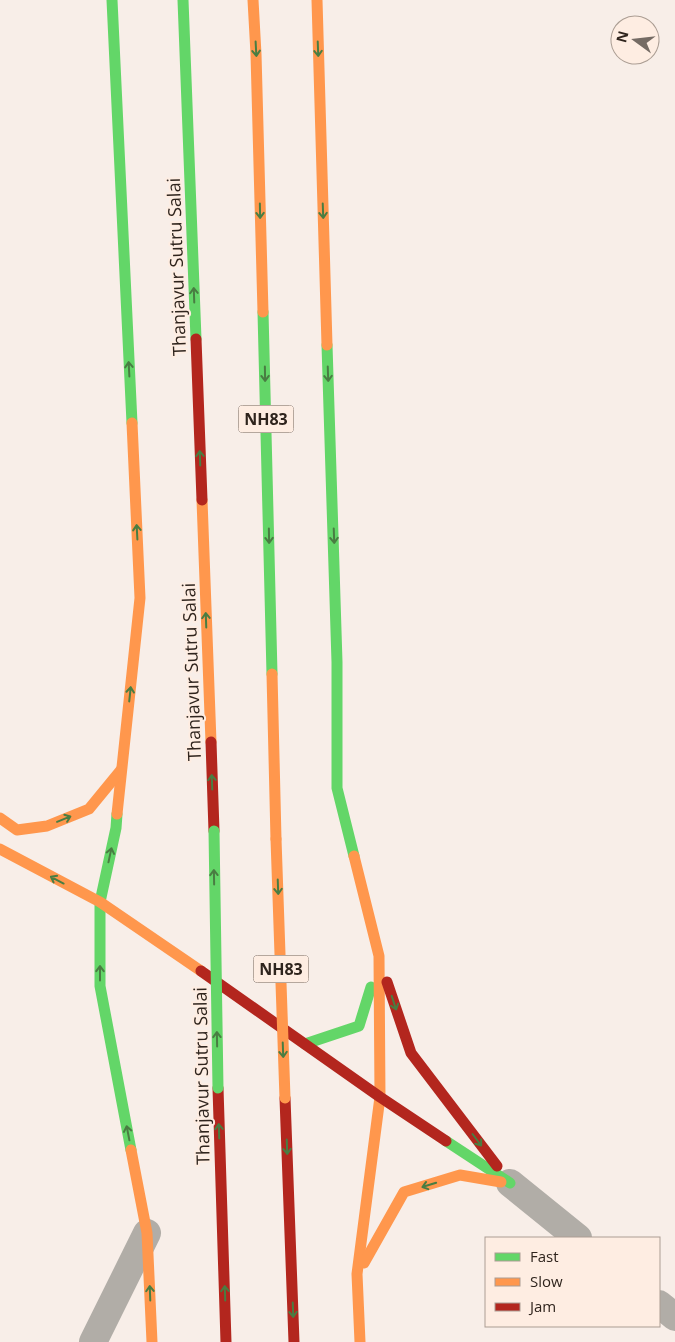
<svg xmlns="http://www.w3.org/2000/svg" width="675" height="1342" viewBox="0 0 675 1342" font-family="'Open Sans',sans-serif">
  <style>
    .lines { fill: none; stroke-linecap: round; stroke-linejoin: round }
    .street { stroke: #b1ada7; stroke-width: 28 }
    .fast { stroke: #63d668; stroke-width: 11 }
    .slow { stroke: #ff974d; stroke-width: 11 }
    .jam { stroke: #b3261e; stroke-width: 11 }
    .fast-bridge { stroke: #63d668; stroke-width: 11 }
    .slow-bridge { stroke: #ff974d; stroke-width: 11 }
    .oneway { stroke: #497d42 }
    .labels { text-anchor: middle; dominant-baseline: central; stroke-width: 4; stroke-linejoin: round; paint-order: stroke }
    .shield { fill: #feede2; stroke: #6d6058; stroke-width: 1 }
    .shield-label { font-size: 16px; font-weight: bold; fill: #2f241d }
    .street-label { font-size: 18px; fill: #2f241d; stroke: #feede2 }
  </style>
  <rect width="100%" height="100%" fill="#f8eee8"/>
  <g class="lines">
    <g class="street">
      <polyline points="510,1183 578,1238"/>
      <polyline points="659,1304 675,1317"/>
      <polyline points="93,1342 147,1233"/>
    </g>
    <g class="fast">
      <polyline points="112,0 132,423"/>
      <polyline points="183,0 196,339"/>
      <polyline points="263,312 272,674"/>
      <polyline points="327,345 337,662 337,788 354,856"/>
      <polyline points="117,814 116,828 100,902 100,986 131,1150"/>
      <polyline points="305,1044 359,1026 371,987"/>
      <polyline points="446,1141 510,1183"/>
    </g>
    <g class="slow">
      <polyline points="253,0 256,54 263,312"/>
      <polyline points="317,0 327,345"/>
      <polyline points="202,500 211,742"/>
      <polyline points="272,674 276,839"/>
      <polyline points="117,814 140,598 132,423"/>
      <polyline points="0,818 17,830 47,826 89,809 121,770"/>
      <polyline points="0,849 100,902 201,971"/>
      <polyline points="354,856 379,956 380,1097 357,1274 360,1342"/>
      <polyline points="131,1150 147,1233 152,1342"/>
      <polyline points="364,1263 404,1192 460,1175 501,1182"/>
    </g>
    <g class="jam">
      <polyline points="196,339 202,500"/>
      <polyline points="211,742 214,831"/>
      <polyline points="201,971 380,1097 446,1141"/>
      <polyline points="387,982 411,1053 497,1166"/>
      <polyline points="218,1088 226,1342"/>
      <polyline points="285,1098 294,1342"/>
    </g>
    <polyline class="fast-bridge" points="214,831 218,1088"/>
    <polyline class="slow-bridge" points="276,839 285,1098"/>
  </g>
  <defs><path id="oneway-shaft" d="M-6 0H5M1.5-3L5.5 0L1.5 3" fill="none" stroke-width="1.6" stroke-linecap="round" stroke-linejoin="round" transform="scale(1.25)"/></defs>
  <g class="oneway">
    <use href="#oneway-shaft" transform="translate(256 49) rotate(87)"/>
    <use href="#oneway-shaft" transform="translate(318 49) rotate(88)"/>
    <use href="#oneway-shaft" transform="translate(260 211) rotate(89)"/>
    <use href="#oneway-shaft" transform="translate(323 211) rotate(88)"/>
    <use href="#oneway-shaft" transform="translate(194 295) rotate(-92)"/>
    <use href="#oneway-shaft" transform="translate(129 369) rotate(-93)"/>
    <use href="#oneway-shaft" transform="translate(265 374) rotate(89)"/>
    <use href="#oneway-shaft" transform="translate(328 374) rotate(88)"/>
    <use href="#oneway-shaft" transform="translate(200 458) rotate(-92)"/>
    <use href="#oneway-shaft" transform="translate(137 532) rotate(-93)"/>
    <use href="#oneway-shaft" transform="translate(269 536) rotate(89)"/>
    <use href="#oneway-shaft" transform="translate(334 536) rotate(88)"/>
    <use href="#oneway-shaft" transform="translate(206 620) rotate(-92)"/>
    <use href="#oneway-shaft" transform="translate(130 694) rotate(-84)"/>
    <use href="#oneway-shaft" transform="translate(212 782) rotate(-92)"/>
    <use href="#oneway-shaft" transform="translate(64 819) rotate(-22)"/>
    <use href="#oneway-shaft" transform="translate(110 855) rotate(-78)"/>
    <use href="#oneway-shaft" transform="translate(214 877) rotate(-91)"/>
    <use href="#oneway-shaft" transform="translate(57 880) rotate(-152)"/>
    <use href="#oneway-shaft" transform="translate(278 887) rotate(88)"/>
    <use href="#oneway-shaft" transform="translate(100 973) rotate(-90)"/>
    <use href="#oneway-shaft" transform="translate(394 1003) rotate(72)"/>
    <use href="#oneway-shaft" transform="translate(217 1039) rotate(-91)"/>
    <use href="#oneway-shaft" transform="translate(283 1050) rotate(88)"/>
    <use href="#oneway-shaft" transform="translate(219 1131) rotate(-92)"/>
    <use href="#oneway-shaft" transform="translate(128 1133) rotate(-101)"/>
    <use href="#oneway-shaft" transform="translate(477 1140) rotate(53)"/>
    <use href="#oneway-shaft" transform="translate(287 1147) rotate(88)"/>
    <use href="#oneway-shaft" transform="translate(429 1185) rotate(163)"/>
    <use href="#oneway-shaft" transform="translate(150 1293) rotate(-92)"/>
    <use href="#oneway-shaft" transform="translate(225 1293) rotate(-92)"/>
    <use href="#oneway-shaft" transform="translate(293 1310) rotate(88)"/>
  </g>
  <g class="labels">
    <g class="shield">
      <rect x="238.5" y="405.5" width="55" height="27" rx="4"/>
      <rect x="253.5" y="955.5" width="55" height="27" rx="4"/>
    </g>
    <g class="shield-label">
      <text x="266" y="419">NH83</text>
      <text x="281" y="969">NH83</text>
    </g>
    <g class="street-label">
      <text transform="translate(176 267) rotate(-92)">Thanjavur Sutru Salai</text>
      <text transform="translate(191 672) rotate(-92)">Thanjavur Sutru Salai</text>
      <text transform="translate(201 1076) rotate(-91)">Thanjavur Sutru Salai</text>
    </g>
  </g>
  <rect x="485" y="1237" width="175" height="90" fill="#feede2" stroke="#ab9d93"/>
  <rect x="495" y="1253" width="25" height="8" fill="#63d668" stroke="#ab9d93"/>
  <text x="530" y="1262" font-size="15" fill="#2f241d">Fast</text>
  <rect x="495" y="1278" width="25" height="8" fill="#ff974d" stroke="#ab9d93"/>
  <text x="530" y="1287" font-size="15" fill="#2f241d">Slow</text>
  <rect x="495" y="1303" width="25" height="8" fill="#b3261e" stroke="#ab9d93"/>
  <text x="530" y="1312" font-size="15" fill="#2f241d">Jam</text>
  <g transform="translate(635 40) rotate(285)"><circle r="24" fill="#feede2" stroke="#ab9d93"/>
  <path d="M0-4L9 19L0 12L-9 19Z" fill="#756b64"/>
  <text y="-8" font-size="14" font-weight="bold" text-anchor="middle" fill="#2f241d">N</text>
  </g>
</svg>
